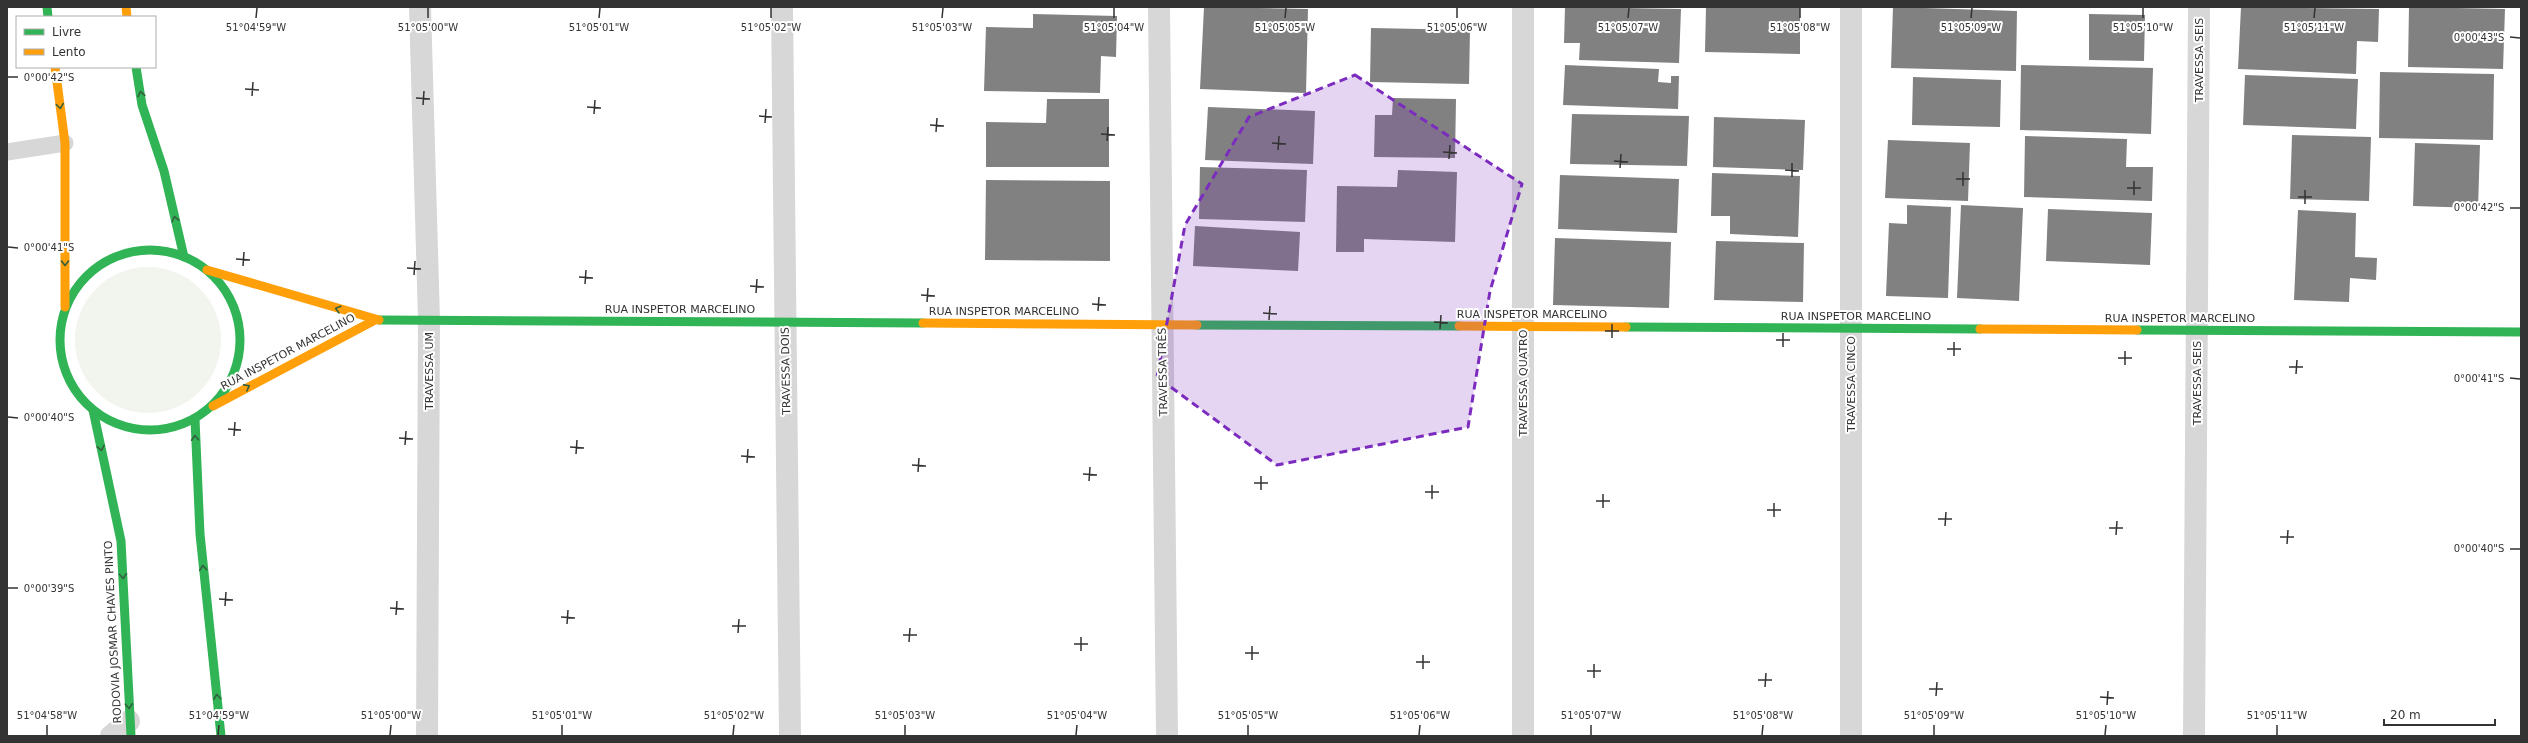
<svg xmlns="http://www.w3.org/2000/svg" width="2528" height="743" viewBox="0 0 2528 743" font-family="'DejaVu Sans',sans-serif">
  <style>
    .green { fill: #f1f5ed }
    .building { fill: #818181 }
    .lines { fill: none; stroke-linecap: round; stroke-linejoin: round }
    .lane { stroke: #d7d7d7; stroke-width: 17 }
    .street { stroke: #d7d7d7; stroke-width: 22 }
    .fast { stroke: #30b455; stroke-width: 9 }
    .slow { stroke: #ff9f0a; stroke-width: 9 }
    .oneway { stroke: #32603f }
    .marked { fill: #7b2cbf; fill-opacity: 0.2; stroke: #7b2cbf; stroke-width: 3; stroke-dasharray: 8 5; stroke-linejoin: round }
    .ticks { fill: none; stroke: #333; stroke-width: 1.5 }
    .labels { text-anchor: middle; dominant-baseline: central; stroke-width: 4; stroke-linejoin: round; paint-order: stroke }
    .street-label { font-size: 11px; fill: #333; stroke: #fff }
    .ticks-label { font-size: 10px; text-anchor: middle; fill: #333; stroke: #fff; stroke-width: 4; stroke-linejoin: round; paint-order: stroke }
  </style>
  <rect width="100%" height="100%" fill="#fff"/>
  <circle class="green" cx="148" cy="340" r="73"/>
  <g class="building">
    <polygon points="1204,7 1308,9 1306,93 1200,89"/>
    <polygon points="1565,7 1681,9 1679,63 1579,60 1580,43 1564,43"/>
    <polygon points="1706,7 1800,7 1800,54 1705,52"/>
    <polygon points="1893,7 2017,11 2016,71 1891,68"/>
    <polygon points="2241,7 2379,9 2378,42 2357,41 2356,74 2238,69"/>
    <polygon points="2409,7 2505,9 2503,69 2408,67"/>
    <polygon points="1033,14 1117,16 1116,57 1101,56 1100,93 984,91 986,27 1033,28"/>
    <polygon points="2089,14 2145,15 2144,61 2089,60"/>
    <polygon points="1371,28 1470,30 1469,84 1370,82"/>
    <polygon points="1565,65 1659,69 1658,82 1671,83 1671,76 1679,76 1678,109 1563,105"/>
    <polygon points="2021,65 2153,68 2151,134 2020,130"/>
    <polygon points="2380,72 2494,74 2493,140 2379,138"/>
    <polygon points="2245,75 2358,79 2356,129 2243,125"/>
    <polygon points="1913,77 2001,80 2000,127 1912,125"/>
    <polygon points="1393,98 1456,99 1455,158 1374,157 1375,115 1392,115"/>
    <polygon points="1047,99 1109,99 1109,167 986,167 986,122 1046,123"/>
    <polygon points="1208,107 1315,111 1313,164 1205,160"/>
    <polygon points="1572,114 1689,116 1687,166 1570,164"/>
    <polygon points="1714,117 1805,120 1803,170 1713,167"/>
    <polygon points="2292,135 2371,137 2369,201 2290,199"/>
    <polygon points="2025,136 2127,139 2126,167 2153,167 2152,201 2024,197"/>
    <polygon points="1888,140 1970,143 1968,201 1885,198"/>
    <polygon points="2415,143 2480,145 2478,208 2413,206"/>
    <polygon points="1200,167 1307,170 1305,222 1199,219"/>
    <polygon points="1398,170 1457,172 1455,242 1364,239 1364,252 1336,252 1337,186 1397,187"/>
    <polygon points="1712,173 1800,176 1798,237 1730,234 1730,216 1711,216"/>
    <polygon points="1560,175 1679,179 1677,233 1558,229"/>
    <polygon points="986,180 1110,181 1110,261 985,260"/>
    <polygon points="1907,205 1951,207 1948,298 1886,296 1889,223 1907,224"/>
    <polygon points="1961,205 2023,208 2019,301 1957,298"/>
    <polygon points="2048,209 2152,213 2150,265 2046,261"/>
    <polygon points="2298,210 2356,213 2355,257 2377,258 2376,280 2350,278 2349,302 2294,300"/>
    <polygon points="1195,226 1300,232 1298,271 1193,266"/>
    <polygon points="1555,238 1671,242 1669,308 1553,305"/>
    <polygon points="1716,241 1804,243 1803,302 1714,300"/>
  </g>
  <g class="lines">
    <polyline class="lane" points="7,152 65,143"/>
    <g class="street">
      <polyline points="420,7 429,320 427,736"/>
      <polyline points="782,7 790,736"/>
      <polyline points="1159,7 1167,736"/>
      <polyline points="1851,7 1851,736"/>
      <polyline points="111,736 129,721"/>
      <polyline points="1523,736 1523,7"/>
      <polyline points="2194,736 2199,7"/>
    </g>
    <g class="fast">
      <polyline points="47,7 48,17"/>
      <polyline points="136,67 142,105 164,171 184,257"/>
      <circle cx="150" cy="340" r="90"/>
      <polyline points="379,320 923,323"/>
      <polyline points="1197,325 1459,326"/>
      <polyline points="1626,327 1980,329"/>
      <polyline points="2137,330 2521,332"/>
      <polyline points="93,410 121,541 131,736"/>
      <polyline points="195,419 200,534 221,736"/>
    </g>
    <g class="slow">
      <polyline points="126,7 127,17"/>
      <polyline points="55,67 65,143 65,307"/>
      <polyline points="207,270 379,320"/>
      <polyline points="923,323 1197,325"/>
      <polyline points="1459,326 1626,327"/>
      <polyline points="1980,329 2137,330"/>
      <polyline points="213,406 375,320"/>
    </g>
  </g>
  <defs><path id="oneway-chevron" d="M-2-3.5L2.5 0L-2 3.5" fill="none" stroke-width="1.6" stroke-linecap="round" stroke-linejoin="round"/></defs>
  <g class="oneway">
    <use href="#oneway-chevron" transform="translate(141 94) rotate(-100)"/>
    <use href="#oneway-chevron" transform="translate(60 106) rotate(82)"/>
    <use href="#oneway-chevron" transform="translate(175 219) rotate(-103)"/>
    <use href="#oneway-chevron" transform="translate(65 263) rotate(90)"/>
    <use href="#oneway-chevron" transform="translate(338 309) rotate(-164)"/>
    <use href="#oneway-chevron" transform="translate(247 387) rotate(-28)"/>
    <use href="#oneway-chevron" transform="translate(195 438) rotate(-93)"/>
    <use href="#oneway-chevron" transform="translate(101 448) rotate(78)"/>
    <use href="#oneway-chevron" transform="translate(203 568) rotate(-96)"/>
    <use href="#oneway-chevron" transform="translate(123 576) rotate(87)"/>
    <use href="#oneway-chevron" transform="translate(217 697) rotate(-96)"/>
    <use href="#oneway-chevron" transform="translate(129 706) rotate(87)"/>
  </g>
  <path class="marked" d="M1355 75 1522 184 1490 291 1468 427 1277 465 1157 377 1185 225 1249 117Z"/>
  <path class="ticks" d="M256 18 257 8M428 18V8M599 18 600 8M771 18V8M942 18 943 8M1114 18V8M1285 18 1286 8M1457 18V8M1628 18 1629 8M1800 18V8M1971 18 1972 8M2143 18V8M2314 18 2315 8M2510 37 2520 38M8 77H18M245 89 259 90M252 96 253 82M416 98 430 99M423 105 424 91M587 107 601 108M594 114 595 100M759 116 772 117M765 123 766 109M930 125 944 126M936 132 937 118M1101 134 1115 135M1107 141 1108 127M1272 143 1286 144M1278 150 1279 136M1443 152 1457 153M1449 159 1450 145M1614 161 1628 162M1620 168 1621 154M1785 170 1799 171M1792 177V163M1956 179H1970M1963 186V172M2127 188H2141M2134 195V181M2298 197H2312M2305 204V190M2510 208H2520M8 247 18 248M236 259 250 260M243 266 244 252M407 268 421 269M414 275 415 261M579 277 593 278M585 284 586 270M750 286 764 287M756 293 757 279M921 295 935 296M927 302 928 288M1092 304 1106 305M1098 311 1099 297M1263 313 1277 314M1269 320 1270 306M1434 322 1448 323M1440 329 1441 315M1605 331H1619M1612 338V324M1776 340H1790M1783 347V333M1947 349H1961M1954 356V342M2118 358H2132M2125 365V351M2289 367H2303M2296 374 2297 360M2510 378 2520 379M8 417 18 418M228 429 241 430M234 436 235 422M399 438 413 439M405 445 406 431M570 447 584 448M576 454 577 440M741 456 755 457M747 463 748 449M912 465 926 466M918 472 919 458M1083 474 1097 475M1089 481 1090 467M1254 483H1268M1261 490V476M1425 492H1439M1432 499V485M1596 501H1610M1603 508V494M1767 510H1781M1774 517V503M1938 519H1952M1945 526 1946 512M2109 528H2123M2116 535 2117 521M2280 537H2294M2287 544 2288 530M2510 549H2520M8 588H18M219 599 233 600M225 606 226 592M390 608 404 609M396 615 397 601M561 617 575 618M567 624 568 610M732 626H746M738 633 739 619M903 635H917M909 642 910 628M1074 644H1088M1081 651V637M1245 653H1259M1252 660V646M1416 662H1430M1423 669V655M1587 671H1601M1594 678V664M1758 680H1772M1765 687 1766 673M1929 689H1943M1936 696 1937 682M2100 697 2114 698M2107 705 2108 691M47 735V725M218 735 219 725M390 735 391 725M562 735V725M733 735 734 725M905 735V725M1076 735 1077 725M1248 735V725M1419 735 1420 725M1591 735V725M1762 735 1763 725M1934 735V725M2105 735 2106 725M2277 735V725"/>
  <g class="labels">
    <g class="street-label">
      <text transform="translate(2199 60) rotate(-90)">TRAVESSA SEIS</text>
      <text x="680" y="309">RUA INSPETOR MARCELINO</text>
      <text x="1004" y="311">RUA INSPETOR MARCELINO</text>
      <text x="1532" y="314">RUA INSPETOR MARCELINO</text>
      <text x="1856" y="316">RUA INSPETOR MARCELINO</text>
      <text x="2180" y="318">RUA INSPETOR MARCELINO</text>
      <text transform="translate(288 352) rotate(-28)">RUA INSPETOR MARCELINO</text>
      <text transform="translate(429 371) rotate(-90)">TRAVESSA UM</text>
      <text transform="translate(786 371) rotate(-91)">TRAVESSA DOIS</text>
      <text transform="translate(1163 372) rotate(-91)">TRAVESSA TRÊS</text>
      <text transform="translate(1523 383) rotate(-90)">TRAVESSA QUATRO</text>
      <text transform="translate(2197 383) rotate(-90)">TRAVESSA SEIS</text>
      <text transform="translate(1851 384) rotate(-90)">TRAVESSA CINCO</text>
      <text transform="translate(113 632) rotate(-93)">RODOVIA JOSMAR CHAVES PINTO</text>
    </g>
  </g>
  <g class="ticks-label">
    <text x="256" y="31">51°04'59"W</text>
    <text x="428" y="31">51°05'00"W</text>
    <text x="599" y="31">51°05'01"W</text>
    <text x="771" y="31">51°05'02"W</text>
    <text x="942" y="31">51°05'03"W</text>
    <text x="1114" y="31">51°05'04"W</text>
    <text x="1285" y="31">51°05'05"W</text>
    <text x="1457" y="31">51°05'06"W</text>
    <text x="1628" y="31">51°05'07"W</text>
    <text x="1800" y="31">51°05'08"W</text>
    <text x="1971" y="31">51°05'09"W</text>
    <text x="2143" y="31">51°05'10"W</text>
    <text x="2314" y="31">51°05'11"W</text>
    <text x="2479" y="41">0°00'43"S</text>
    <text x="49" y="81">0°00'42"S</text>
    <text x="2479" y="211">0°00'42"S</text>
    <text x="49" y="251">0°00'41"S</text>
    <text x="2479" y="382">0°00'41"S</text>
    <text x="49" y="421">0°00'40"S</text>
    <text x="2479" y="552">0°00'40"S</text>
    <text x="49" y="592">0°00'39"S</text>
    <text x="47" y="719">51°04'58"W</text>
    <text x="219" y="719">51°04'59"W</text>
    <text x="391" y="719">51°05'00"W</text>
    <text x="562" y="719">51°05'01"W</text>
    <text x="734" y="719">51°05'02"W</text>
    <text x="905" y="719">51°05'03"W</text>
    <text x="1077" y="719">51°05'04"W</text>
    <text x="1248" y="719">51°05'05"W</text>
    <text x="1420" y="719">51°05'06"W</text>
    <text x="1591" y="719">51°05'07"W</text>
    <text x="1763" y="719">51°05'08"W</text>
    <text x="1934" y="719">51°05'09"W</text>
    <text x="2106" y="719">51°05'10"W</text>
    <text x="2277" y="719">51°05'11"W</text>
  </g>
  <rect width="2528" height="743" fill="none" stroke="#333333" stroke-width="16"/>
  <rect x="16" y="16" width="140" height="52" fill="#ffffff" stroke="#adadad"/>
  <rect x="24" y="29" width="20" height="6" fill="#30b455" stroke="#adadad"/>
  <text x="52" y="36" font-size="12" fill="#333333">Livre</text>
  <rect x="24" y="49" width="20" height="6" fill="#ff9f0a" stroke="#adadad"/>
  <text x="52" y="56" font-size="12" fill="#333333">Lento</text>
  <path d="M2384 719v6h111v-6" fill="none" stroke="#333333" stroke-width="2"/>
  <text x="2390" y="719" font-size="12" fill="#333333" stroke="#ffffff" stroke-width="3" paint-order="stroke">20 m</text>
</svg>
